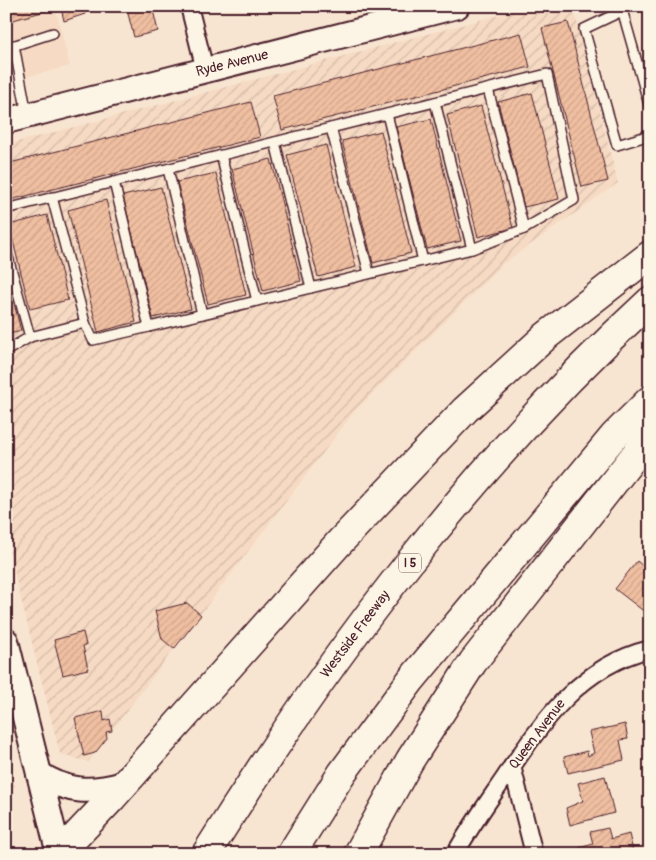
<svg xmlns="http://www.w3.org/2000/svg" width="656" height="860" viewBox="0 0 656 860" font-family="Pangolin,sans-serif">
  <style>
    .built { fill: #f6dac3 }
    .industrial { fill: url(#industrial-furrows) }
    .building { fill: url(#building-hatch); stroke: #4a1f2b }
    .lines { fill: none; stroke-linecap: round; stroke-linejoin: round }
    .lane-casing { stroke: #4a1f2b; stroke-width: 12 }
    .street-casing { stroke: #4a1f2b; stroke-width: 20 }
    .secondary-casing { stroke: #4a1f2b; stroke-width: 28 }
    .highway-casing { stroke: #4a1f2b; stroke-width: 31 }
    .lane { stroke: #fcf5e5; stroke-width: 9 }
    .street { stroke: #fcf5e5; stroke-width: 16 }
    .secondary { stroke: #fcf5e5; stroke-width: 24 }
    .highway { stroke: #fcf5e5; stroke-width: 28 }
    .labels { text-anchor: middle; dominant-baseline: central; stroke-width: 4; stroke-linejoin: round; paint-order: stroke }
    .shield { fill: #fcf5e5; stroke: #7f5f63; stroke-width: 1 }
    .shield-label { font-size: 12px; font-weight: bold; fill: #4a1f2b }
    .street-label { font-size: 14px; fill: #4a1f2b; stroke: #fcf5e5 }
  </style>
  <defs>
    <pattern id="industrial-furrows" width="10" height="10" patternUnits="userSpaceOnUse" patternTransform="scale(1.25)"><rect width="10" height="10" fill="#f6dac3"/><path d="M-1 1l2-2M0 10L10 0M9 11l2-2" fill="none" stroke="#d4bba8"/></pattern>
    <pattern id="building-hatch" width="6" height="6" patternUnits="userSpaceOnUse" patternTransform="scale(1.25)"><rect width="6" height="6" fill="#f0bfa1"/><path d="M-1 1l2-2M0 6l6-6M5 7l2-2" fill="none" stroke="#cfa48b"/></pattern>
  </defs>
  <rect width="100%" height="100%" fill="#f8e5d1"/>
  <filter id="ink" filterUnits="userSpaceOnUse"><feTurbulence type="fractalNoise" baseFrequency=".02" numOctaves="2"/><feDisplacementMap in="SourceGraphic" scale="10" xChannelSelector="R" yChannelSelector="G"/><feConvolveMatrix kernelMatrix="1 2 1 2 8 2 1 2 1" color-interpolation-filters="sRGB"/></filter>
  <g filter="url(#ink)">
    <polygon class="built" points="6,6 55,6 70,66 6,82"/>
    <g class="industrial">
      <polygon points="533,6 573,6 618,183 504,263 354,412 88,762 60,754 6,540 6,145"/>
      <polygon points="6,752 15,786 6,788"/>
    </g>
    <g class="building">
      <polygon points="6,6 48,6 49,10 6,22"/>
      <polygon points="80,6 84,6 85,14 64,21 62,12"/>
      <polygon points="126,6 152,6 158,31 134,37"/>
      <polygon points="568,22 608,181 582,187 542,28"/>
      <polygon points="521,33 530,67 282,130 273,96"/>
      <polygon points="532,93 559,199 524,207 498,102"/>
      <polygon points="251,102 260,137 6,201 6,164"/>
      <polygon points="481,106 513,228 478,237 447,115"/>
      <polygon points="431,119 461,241 427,249 396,127"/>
      <polygon points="381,131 411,253 373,263 342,141"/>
      <polygon points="326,145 356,267 318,277 287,155"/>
      <polygon points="271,159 301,281 263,291 232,169"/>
      <polygon points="216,173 246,295 208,304 177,182"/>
      <polygon points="161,187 191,309 153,318 123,196"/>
      <polygon points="106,200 136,322 98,332 68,210"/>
      <polygon points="47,215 68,300 30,309 9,225"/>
      <polygon points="12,295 21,331 6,335 6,297"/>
      <polygon points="637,561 644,567 650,561 650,616 615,589"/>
      <polygon points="187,603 201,615 174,649 162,639 155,611"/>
      <polygon points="83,632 86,645 83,646 88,669 63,675 54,640"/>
      <polygon points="650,679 650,707 644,680"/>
      <polygon points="103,711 104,721 110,719 112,731 106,732 107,738 95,753 84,756 75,718"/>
      <polygon points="625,724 628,739 620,740 624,760 568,773 564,757 587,751 588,756 594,753 589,732"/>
      <polygon points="6,767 10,782 6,783"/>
      <polygon points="605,776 614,813 570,825 566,808 583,801 578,783"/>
      <polygon points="608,828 611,839 629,834 633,851 620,854 581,854 579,848 593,844 590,832"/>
    </g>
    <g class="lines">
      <defs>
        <g id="lane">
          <polyline points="621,6 650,108"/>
          <polyline points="622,11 584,29 617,145 650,135"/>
          <polyline points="14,45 27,114"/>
          <polyline points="6,48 53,33"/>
          <polyline points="488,89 524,229"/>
          <polyline points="435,102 472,249"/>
          <polyline points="387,114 423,261"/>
          <polyline points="331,128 369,273"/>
          <polyline points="275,142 311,288"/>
          <polyline points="221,155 257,301"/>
          <polyline points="168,169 202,314"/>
          <polyline points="6,209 547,74 574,200 524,229 472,249 149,327"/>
          <polyline points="6,250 30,337 6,351"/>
          <polyline points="85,323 93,340 149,327 114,182"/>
          <polyline points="30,337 85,323 52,197"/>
        </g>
        <g id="street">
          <polyline points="189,6 205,70"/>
          <polyline points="512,766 534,854"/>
          <path d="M455 854C470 827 488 802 505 777 543 721 580 666 650 649"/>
        </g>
        <g id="secondary">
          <polyline points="6,121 457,6"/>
          <polyline points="6,641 59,854"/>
          <path d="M39 774C68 793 91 793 124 784"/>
        </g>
        <g id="highway">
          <polyline points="59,854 112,798 338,544 465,410 546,336 650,255"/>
          <path d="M206 854C331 653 475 462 650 301"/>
          <polyline points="291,854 342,773 411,680 614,436 650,400"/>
          <polyline points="358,854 410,760 473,662 650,436"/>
        </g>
      </defs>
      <use href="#lane" class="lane-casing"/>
      <use href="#street" class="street-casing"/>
      <use href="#secondary" class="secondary-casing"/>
      <use href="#highway" class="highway-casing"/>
      <use href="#lane" class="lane"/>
      <use href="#street" class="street"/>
      <use href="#secondary" class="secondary"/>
      <use href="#highway" class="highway"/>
    </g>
  </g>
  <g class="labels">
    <rect class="shield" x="399" y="553.5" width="22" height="19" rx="4"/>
    <g class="shield-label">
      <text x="410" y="563">I 5</text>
    </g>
    <g class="street-label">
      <text transform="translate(232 63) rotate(-14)">Ryde Avenue</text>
      <text transform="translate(355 634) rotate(-53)">Westside Freeway</text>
      <text transform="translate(537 734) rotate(-53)">Queen Avenue</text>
    </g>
  </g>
  <rect width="656" height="860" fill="none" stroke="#fcf5e5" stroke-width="25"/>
  <rect x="12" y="12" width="631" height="835" fill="none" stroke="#4a1f2b" stroke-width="2" filter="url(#ink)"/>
</svg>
